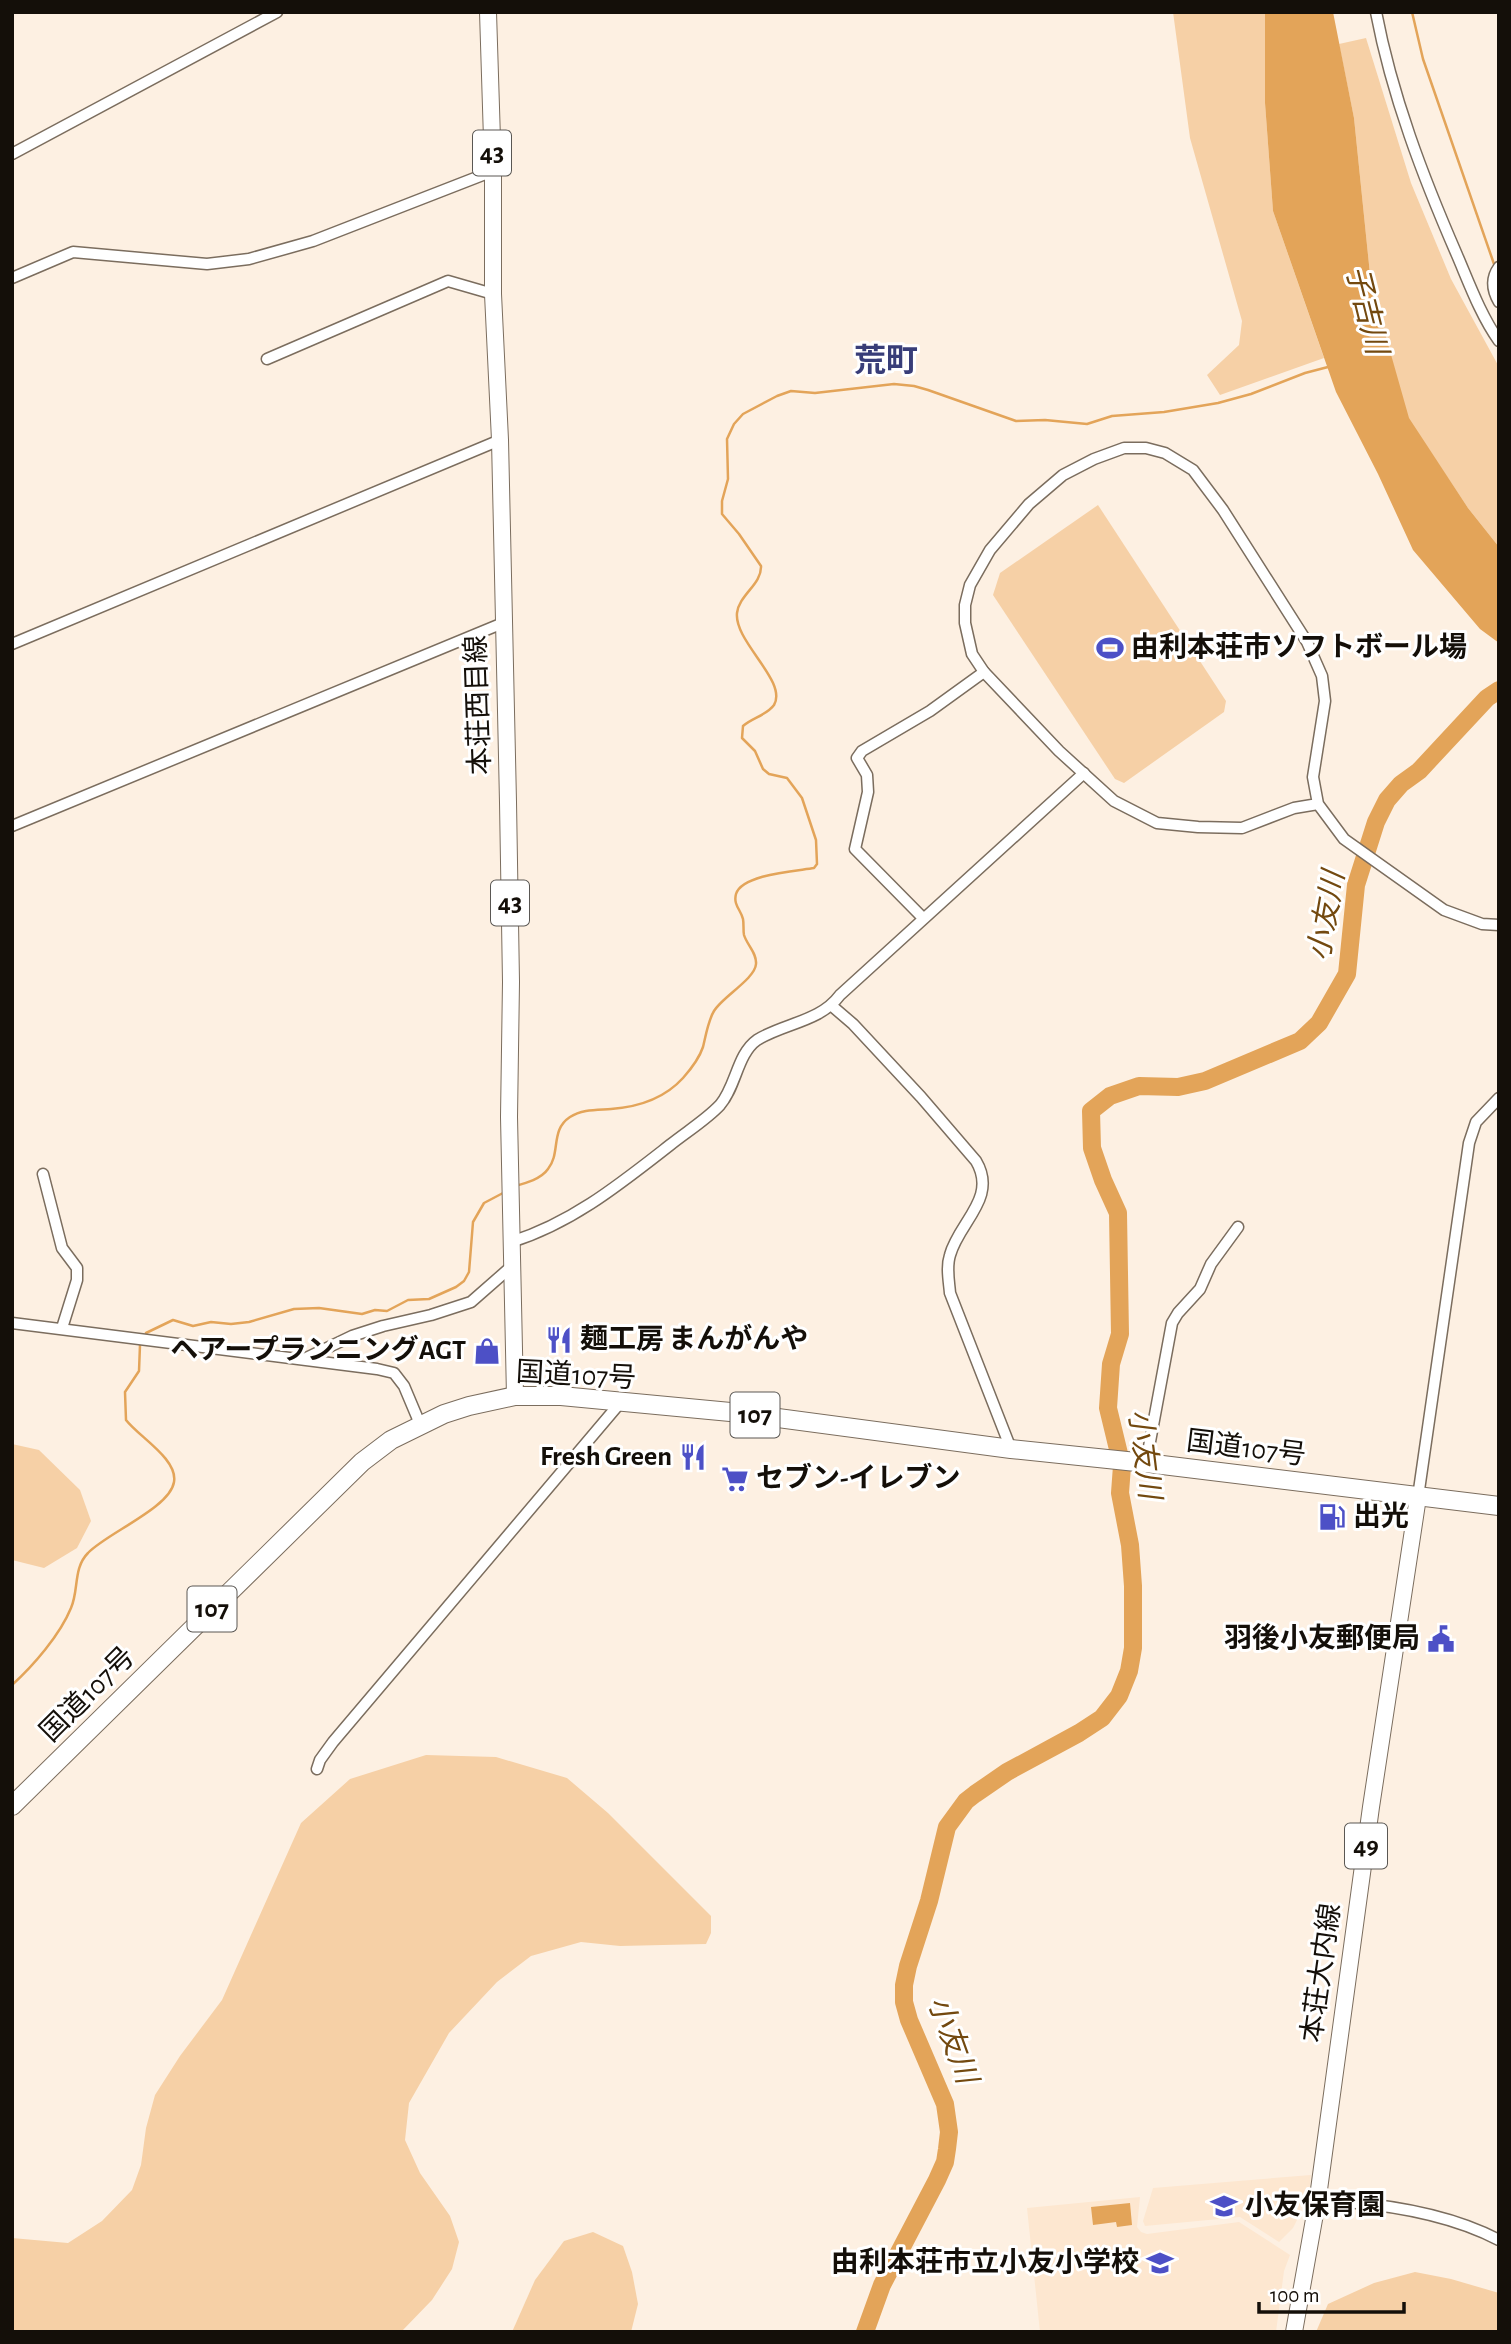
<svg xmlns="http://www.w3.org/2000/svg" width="1511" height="2344" viewBox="0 0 1511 2344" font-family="'Alegreya Sans','Noto Sans JP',sans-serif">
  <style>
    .built { fill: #fde7d0 }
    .green { fill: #f6d0a6 }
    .water { fill: #e3a459 }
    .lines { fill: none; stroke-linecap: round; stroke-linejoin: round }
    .stream { stroke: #e3a459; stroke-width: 2.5 }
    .river { stroke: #e3a459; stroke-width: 18 }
    .minor-casing { stroke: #7b6d5e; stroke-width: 13 }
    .primary-casing { stroke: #7b6d5e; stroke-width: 18 }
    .trunk-casing { stroke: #7b6d5e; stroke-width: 20 }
    .minor { stroke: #fff; stroke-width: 10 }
    .primary { stroke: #fff; stroke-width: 16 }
    .trunk { stroke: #fff; stroke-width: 18 }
    .labels { text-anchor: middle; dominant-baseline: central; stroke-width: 6; stroke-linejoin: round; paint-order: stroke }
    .shield { fill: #fff; stroke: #5a5753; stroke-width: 2 }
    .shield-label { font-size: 26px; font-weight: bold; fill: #140f09 }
    .poi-label { font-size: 28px; font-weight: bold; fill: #140f09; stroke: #fff; text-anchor: start }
    .street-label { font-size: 28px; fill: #140f09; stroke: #fff }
    .water-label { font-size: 30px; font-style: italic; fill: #73490f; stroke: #fff }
    .quarter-label { font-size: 32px; font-weight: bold; fill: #383d78; stroke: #fff }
  </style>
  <rect width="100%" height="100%" fill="#fdf0e2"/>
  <g class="built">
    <polygon points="1311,2175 1308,2202 1300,2202 1300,2214 1293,2228 1279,2242 1240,2217 1145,2226 1143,2221 1153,2188"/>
    <polygon points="1140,2197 1137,2227 1141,2232 1147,2234 1239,2222 1290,2255 1284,2271 1276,2332 1040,2332 1027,2208"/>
  </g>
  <g class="green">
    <polygon points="1173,12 1265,12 1265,103 1273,211 1324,358 1220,395 1207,375 1239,345 1242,321 1190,138"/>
    <polygon points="1366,38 1411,183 1451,279 1499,367 1499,547 1468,508 1408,418 1371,284 1354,118 1339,44"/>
    <polygon points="1098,505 1226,701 1224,712 1124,783 1115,779 993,595 1000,573"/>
    <polygon points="12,1444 39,1450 80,1490 91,1521 77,1548 44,1568 12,1560"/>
    <polygon points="426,1755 496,1757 567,1778 608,1813 711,1916 711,1933 706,1944 620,1946 581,1942 531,1956 497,1982 449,2033 409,2103 405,2140 420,2173 450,2216 459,2242 452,2269 432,2300 401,2332 12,2332 12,2238 68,2243 102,2221 132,2190 141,2165 146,2128 155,2095 180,2056 222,2000 301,1823 350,1779"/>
    <polygon points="593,2232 623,2246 632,2272 638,2304 631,2332 512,2332 535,2280 564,2241"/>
    <polygon points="1415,2272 1451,2279 1499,2293 1499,2332 1316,2332 1328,2304 1374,2283"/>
  </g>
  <g class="water">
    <polygon points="1265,12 1333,12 1354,118 1371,284 1409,418 1468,508 1499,547 1499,643 1480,629 1413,550 1378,474 1336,392 1273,211 1265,103"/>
    <polygon points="1130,2203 1132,2225 1117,2227 1116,2222 1093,2225 1091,2207"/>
  </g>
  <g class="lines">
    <g class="stream">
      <polyline points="1412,12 1423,59 1494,264"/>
      <path d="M515 1186C526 1183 541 1179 548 1169 561 1153 550 1130 570 1117 582 1109 597 1110 611 1109 638 1107 664 1099 683 1078 691 1069 699 1059 703 1047 706 1035 708 1021 714 1011 722 997 755 979 756 964 757 953 747 945 744 935 743 930 744 924 743 919 741 910 733 905 736 894 742 874 797 871 814 868L817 864 816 840 802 798 787 778 769 774 763 769 755 751 742 738 743 726C752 718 767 715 774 705 788 681 734 642 737 613 739 595 762 584 761 566L739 534 722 514V501L728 479 727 439 734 424 743 414 777 396 791 391 815 393 894 384 914 386 928 390 1016 421 1045 420 1087 424 1112 416 1164 412 1218 403 1251 394 1305 373 1328 367"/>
      <polyline points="146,1333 173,1320 193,1326 211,1322 231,1324 249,1322 294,1309 319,1308 362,1314 375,1310 387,1311 408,1300 429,1299 456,1287 464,1281 469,1272 473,1222 484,1203 503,1193"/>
      <path d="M12 1685C33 1666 60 1635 71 1608 79 1590 73 1568 88 1553 107 1533 170 1508 174 1482 178 1459 139 1437 126 1420L125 1392 139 1371 140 1345"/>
    </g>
    <polyline class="river" points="865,2332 882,2285 937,2180 945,2162 947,2149 949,2132 945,2104 909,2020 904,2002 904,1985 908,1966 929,1901 947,1827 966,1801 975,1794 1007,1772 1079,1733 1102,1718 1119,1696 1129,1671 1133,1648 1133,1586 1130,1545 1120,1493 1122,1466 1108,1408 1111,1364 1120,1334 1118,1213 1103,1180 1092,1148 1091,1111 1110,1096 1139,1086 1178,1087 1205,1081 1300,1041 1319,1023 1347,974 1356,885 1376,822 1387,800 1401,784 1419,771 1487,698 1499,690"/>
    <defs>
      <g id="minor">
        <path d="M1376 12C1392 96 1423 177 1457 255 1469 283 1481 316 1499 341"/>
        <polyline points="12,154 277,12"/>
        <path d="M1499 267C1491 278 1492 290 1499 302"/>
        <polyline points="12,278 73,252 207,264 249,259 313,241 493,171"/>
        <polyline points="267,359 448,281 493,294"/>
        <polyline points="12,644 500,440"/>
        <polyline points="1318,804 1294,808 1242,828 1198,827 1157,823 1114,801 1059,751 984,672 972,654 965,623 965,605 970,585 990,550 1029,504 1063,475 1094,459 1124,448 1146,448 1165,453 1193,470 1223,510 1307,642 1322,676 1325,701 1313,777 1318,804 1344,839 1444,910 1482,924 1499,925"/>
        <polyline points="12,826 503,623"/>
        <polyline points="923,918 855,849 868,792 867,775 857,758 862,751 930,711 984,672"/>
        <path d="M832 1006 853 1024 921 1097 976 1161C998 1198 959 1222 950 1255 946 1267 949 1281 950 1293L1011 1449"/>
        <polyline points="43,1174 62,1248 77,1268 77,1280 62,1328"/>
        <path d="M511 1242C572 1223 620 1184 670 1145 686 1132 706 1120 720 1105 736 1087 737 1054 757 1040 784 1023 820 1022 840 995L1084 773"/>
        <polyline points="12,1323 377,1369 394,1373 404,1386 420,1424"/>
        <polyline points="304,1359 352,1336 383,1326 431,1315 471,1302 512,1266"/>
        <polyline points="1146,1463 1172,1323 1178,1313 1200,1289 1211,1264 1238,1227"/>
        <polyline points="1418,1497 1469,1143 1476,1122 1499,1098"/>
        <polyline points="317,1769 320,1760 333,1742 620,1403"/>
        <path d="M1346 2202C1397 2206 1453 2216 1499 2240"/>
      </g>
      <g id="primary">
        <polyline points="488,12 493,171 493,294 500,440 508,802 511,982 509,1117 515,1396"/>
        <polyline points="1294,2332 1318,2197 1371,1807 1418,1497"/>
      </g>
      <polyline id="trunk" points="12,1806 362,1462 391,1440 444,1414 469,1406 515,1396 561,1396 741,1413 1011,1449 1146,1463 1499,1506"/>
    </defs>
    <use href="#minor" class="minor-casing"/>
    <use href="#primary" class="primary-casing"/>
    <use href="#trunk" class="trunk-casing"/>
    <use href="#minor" class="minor"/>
    <use href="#primary" class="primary"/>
    <use href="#trunk" class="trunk"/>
  </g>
  <defs>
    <symbol id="stadium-bare" viewBox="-9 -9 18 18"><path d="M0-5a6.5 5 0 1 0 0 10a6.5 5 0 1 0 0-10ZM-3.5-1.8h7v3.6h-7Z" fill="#4d50c6" stroke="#fff" stroke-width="2.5" paint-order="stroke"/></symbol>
    <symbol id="restaurant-bare" viewBox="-9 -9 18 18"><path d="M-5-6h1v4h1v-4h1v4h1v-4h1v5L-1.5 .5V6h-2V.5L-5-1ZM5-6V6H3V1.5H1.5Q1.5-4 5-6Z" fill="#4d50c6" stroke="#fff" stroke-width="2.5" paint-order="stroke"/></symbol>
    <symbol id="shop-bare" viewBox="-9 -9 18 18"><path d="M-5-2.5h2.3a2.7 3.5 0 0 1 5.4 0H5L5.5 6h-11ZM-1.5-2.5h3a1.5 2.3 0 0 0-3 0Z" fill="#4d50c6" stroke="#fff" stroke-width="2.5" paint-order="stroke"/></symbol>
    <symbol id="supermarket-bare" viewBox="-9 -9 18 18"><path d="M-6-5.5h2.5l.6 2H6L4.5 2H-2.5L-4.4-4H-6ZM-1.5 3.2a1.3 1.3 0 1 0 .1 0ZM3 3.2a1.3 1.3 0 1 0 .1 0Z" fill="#4d50c6" stroke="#fff" stroke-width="2.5" paint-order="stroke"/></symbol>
    <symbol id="fuel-bare" viewBox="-9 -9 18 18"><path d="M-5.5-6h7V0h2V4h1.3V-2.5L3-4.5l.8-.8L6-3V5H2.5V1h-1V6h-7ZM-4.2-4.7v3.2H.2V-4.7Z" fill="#4d50c6" stroke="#fff" stroke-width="2.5" paint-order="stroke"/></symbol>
    <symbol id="civic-bare" viewBox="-9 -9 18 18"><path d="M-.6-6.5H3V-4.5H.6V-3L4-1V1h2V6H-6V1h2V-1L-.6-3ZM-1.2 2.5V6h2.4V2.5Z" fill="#4d50c6" stroke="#fff" stroke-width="2.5" paint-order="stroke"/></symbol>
    <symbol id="school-bare" viewBox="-9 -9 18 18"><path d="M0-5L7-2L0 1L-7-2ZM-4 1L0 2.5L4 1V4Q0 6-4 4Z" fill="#4d50c6" stroke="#fff" stroke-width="2.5" paint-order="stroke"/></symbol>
  </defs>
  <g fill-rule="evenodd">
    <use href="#stadium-bare" x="1091" y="629" width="38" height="38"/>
    <use href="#restaurant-bare" x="540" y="1321" width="38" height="38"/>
    <use href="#shop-bare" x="468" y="1332" width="38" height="38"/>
    <use href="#restaurant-bare" x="674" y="1438" width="38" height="38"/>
    <use href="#supermarket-bare" x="716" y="1460" width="38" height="38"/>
    <use href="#fuel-bare" x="1313" y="1498" width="38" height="38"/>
    <use href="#civic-bare" x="1422" y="1620" width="38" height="38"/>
    <use href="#school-bare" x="1205" y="2187" width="38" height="38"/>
    <use href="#school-bare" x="1141" y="2244" width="38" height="38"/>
  </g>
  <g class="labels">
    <g class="shield">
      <rect x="473" y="130.5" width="38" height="45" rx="5"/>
      <rect x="491" y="880.5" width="38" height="45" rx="5"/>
      <rect x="730.5" y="1392.5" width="49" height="45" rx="5"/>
      <rect x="187.5" y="1586.5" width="49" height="45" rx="5"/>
      <rect x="1345" y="1823.5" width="42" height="45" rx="5"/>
    </g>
    <g class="shield-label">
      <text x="492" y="153">43</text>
      <text x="510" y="903">43</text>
      <text x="755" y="1415">107</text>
      <text x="212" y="1609">107</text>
      <text x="1366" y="1846">49</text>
    </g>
    <g class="poi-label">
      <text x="1131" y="648">由利本荘市ソフトボール場</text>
      <text x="580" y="1340">麺工房 まんがんや</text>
      <text x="466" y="1351" text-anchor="end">ヘアープランニングAGT</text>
      <text x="672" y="1457" text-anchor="end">Fresh Green</text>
      <text x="756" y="1479">セブン-イレブン</text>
      <text x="1353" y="1517">出光</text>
      <text x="1420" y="1639" text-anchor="end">羽後小友郵便局</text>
      <text x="1245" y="2206">小友保育園</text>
      <text x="1139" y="2263" text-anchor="end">由利本荘市立小友小学校</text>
    </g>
    <g class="street-label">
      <text transform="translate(479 705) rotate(-92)">本荘西目線</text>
      <text transform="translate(576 1376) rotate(3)">国道107号</text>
      <text transform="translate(1246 1449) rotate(7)">国道107号</text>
      <text transform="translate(88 1695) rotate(-45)">国道107号</text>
      <text transform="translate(1322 1973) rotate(-82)">本荘大内線</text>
    </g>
    <g class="water-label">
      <text transform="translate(1366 310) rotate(76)">子吉川</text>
      <text transform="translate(1327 916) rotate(-80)">小友川</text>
      <text transform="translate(1144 1454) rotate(83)">小友川</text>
      <text transform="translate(952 2040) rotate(70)">小友川</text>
    </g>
    <g class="quarter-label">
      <text x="886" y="361">荒町</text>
    </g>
  </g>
  <rect width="1511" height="2344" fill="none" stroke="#140f09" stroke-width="28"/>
  <path d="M1259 2302v10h145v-10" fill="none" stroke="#140f09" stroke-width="3.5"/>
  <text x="1270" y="2302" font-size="21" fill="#140f09" stroke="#ffffff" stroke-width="5" paint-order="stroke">100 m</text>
</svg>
